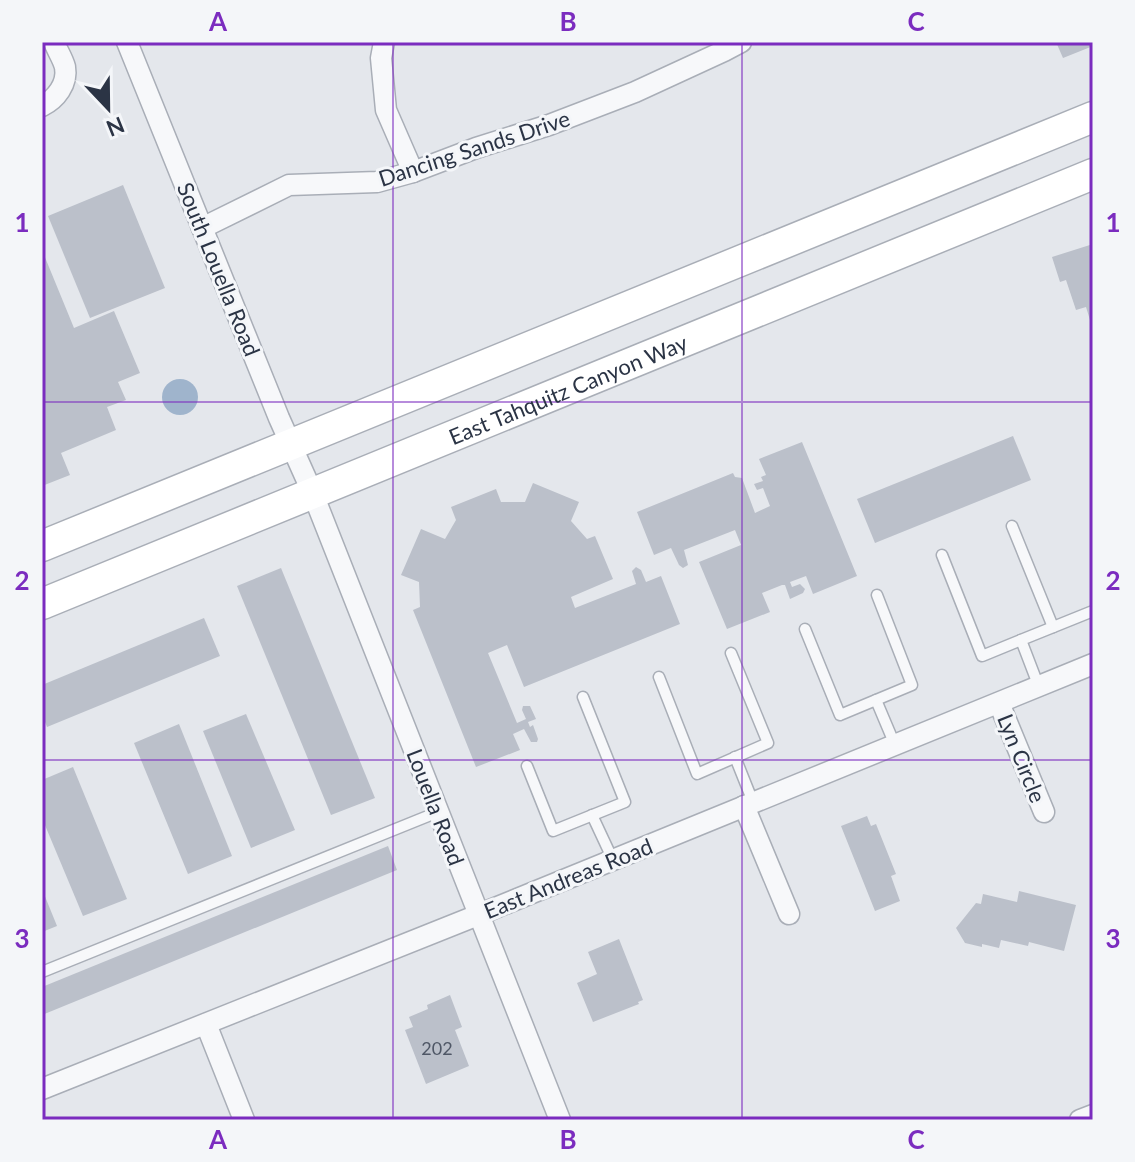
<svg xmlns="http://www.w3.org/2000/svg" width="1135" height="1162" viewBox="0 0 1135 1162" font-family="Lato,sans-serif">
  <style>
    .water { fill: #9fb4cc }
    .building { fill: #bbc0ca }
    .lines { fill: none; stroke-linecap: round; stroke-linejoin: round }
    .lane-casing { stroke: #a9aeb7; stroke-width: 13 }
    .street-casing { stroke: #a9aeb7; stroke-width: 23 }
    .secondary-casing { stroke: #a9aeb7; stroke-width: 33 }
    .lane { stroke: #f7f8fa; stroke-width: 10 }
    .street { stroke: #f7f8fa; stroke-width: 20 }
    .secondary { stroke: #fff; stroke-width: 30 }
    .grid { fill: none; stroke: #7b2cbf; stroke-width: 2; stroke-opacity: 0.55 }
    .labels { text-anchor: middle; dominant-baseline: central; stroke-width: 6; stroke-linejoin: round; paint-order: stroke }
    .number-label { font-size: 18px; fill: #4f5766 }
    .street-label { font-size: 22px; fill: #2b3445; stroke: #f4f6f9 }
    .neatline { fill: none; stroke: #7b2cbf; stroke-width: 3 }
    .grid-label { font-size: 26px; text-anchor: middle; font-weight: bold; fill: #7b2cbf }
  </style>
  <rect width="100%" height="100%" fill="#e4e7ec"/>
  <circle class="water" cx="180" cy="397" r="18"/>
  <g class="building">
    <polygon points="1056,42 1093,42 1093,46 1063,58"/>
    <polygon points="123,185 165,288 90,318 48,216"/>
    <polygon points="1093,244 1093,319 1090,320 1086,307 1076,310 1066,280 1060,282 1052,257"/>
    <polygon points="42,250 74,328 114,311 140,373 118,382 126,400 107,407 116,430 61,453 70,475 42,486"/>
    <polygon points="1013,436 1031,480 875,543 857,499"/>
    <polygon points="802,442 857,576 813,594 806,576 790,582 792,587 800,584 805,589 803,593 790,599 785,585 782,585 762,593 770,612 727,629 699,562 741,545 735,530 684,550 688,565 683,568 679,565 671,548 654,555 637,512 733,473 735,477 742,478 755,513 770,506 763,488 757,490 754,484 763,481 761,477 766,475 759,459"/>
    <polygon points="533,483 579,502 571,521 587,539 595,536 613,579 571,597 575,608 636,584 632,571 636,567 641,570 646,582 661,576 680,624 524,687 507,645 488,653 517,723 526,719 522,710 523,706 530,706 536,719 528,722 530,727 533,725 538,739 537,742 531,742 524,729 513,734 520,750 476,767 413,610 420,607 419,582 401,575 421,529 445,539 456,520 451,507 496,489 501,502 525,502"/>
    <polygon points="281,568 375,798 331,815 237,586"/>
    <polygon points="204,618 220,656 47,727 42,714 42,685"/>
    <polygon points="246,714 295,830 251,848 203,731"/>
    <polygon points="179,724 232,856 188,874 134,743"/>
    <polygon points="73,767 127,899 83,916 42,818 42,780"/>
    <polygon points="867,816 871,826 876,824 896,874 891,876 900,901 875,911 841,826"/>
    <polygon points="388,846 397,870 42,1015 42,987"/>
    <polygon points="42,889 57,926 42,932"/>
    <polygon points="1019,891 1076,905 1064,951 1029,942 1028,946 1001,940 999,948 982,944 982,947 965,943 956,928 976,903 981,904 983,894 1017,902"/>
    <polygon points="619,939 643,1000 638,1002 639,1004 593,1022 577,983 597,974 588,952"/>
    <polygon points="450,995 462,1027 455,1030 469,1066 426,1084 405,1030 413,1027 409,1017 428,1009 427,1005"/>
  </g>
  <g class="lines">
    <defs>
      <g id="lane">
        <polyline points="1012,526 1053,627"/>
        <polyline points="942,555 982,656 1021,640"/>
        <polyline points="805,629 840,715 912,685 877,595"/>
        <polyline points="659,677 697,774 768,743 731,653"/>
        <polyline points="1039,687 1021,640 1093,611"/>
        <polyline points="876,700 895,745"/>
        <polyline points="735,757 753,802"/>
        <polyline points="527,766 553,831 625,802 583,697"/>
        <polyline points="592,815 613,860"/>
        <polyline points="42,972 438,812"/>
      </g>
      <g id="street">
        <polyline points="127,42 279,418 313,494 560,1120"/>
        <polyline points="384,42 381,58 386,110 413,172"/>
        <path d="M42 106C56 99 68 84 65 67 63 59 57 50 54 42"/>
        <polyline points="202,228 289,185 377,182 413,172 476,148 549,125 635,92 724,51 741,42"/>
        <polyline points="999,703 1044,812"/>
        <polyline points="744,806 789,914"/>
        <polyline points="206,1024 244,1120"/>
        <polyline points="42,1089 478,915 1093,664"/>
        <polyline points="1080,1120 1093,1115"/>
      </g>
      <g id="secondary">
        <polyline points="42,546 1093,117"/>
        <path id="s1" d="M42 604 1093 174"/>
      </g>
    </defs>
    <use href="#lane" class="lane-casing"/>
    <use href="#street" class="street-casing"/>
    <use href="#secondary" class="secondary-casing"/>
    <use href="#lane" class="lane"/>
    <use href="#street" class="street"/>
    <use href="#secondary" class="secondary"/>
  </g>
  <path class="grid" d="M393 42V1120M742 42V1120M42 402H1093M42 760H1093"/>
  <g class="labels">
    <g class="number-label">
      <text x="437" y="1048">202</text>
    </g>
    <g class="street-label">
      <text transform="translate(474 148) rotate(-18)">Dancing Sands Drive</text>
      <text transform="translate(219 269) rotate(68)">South Louella Road</text>
      <text stroke="none"><textPath href="#s1" startOffset="568">East Tahquitz Canyon Way</textPath></text>
      <text transform="translate(1022 758) rotate(68)">Lyn Circle</text>
      <text transform="translate(436 807) rotate(69)">Louella Road</text>
      <text transform="translate(568 878) rotate(-22)">East Andreas Road</text>
    </g>
  </g>
  <rect width="1135" height="1162" fill="none" stroke="#f4f6f9" stroke-width="88"/>
  <g transform="translate(108 108) rotate(158)" stroke="#f4f6f9" stroke-width="6" paint-order="stroke">
  <path d="M0-6L14 30L0 20L-14 30Z" fill="#2b3445"/>
  <text y="-12" font-size="22" font-weight="bold" text-anchor="middle" fill="#2b3445">N</text>
  </g>
  <rect x="44" y="44" width="1047" height="1074" class="neatline"/>
  <g class="grid-label">
    <text x="218" y="31">A</text>
    <text x="568" y="31">B</text>
    <text x="916" y="31">C</text>
    <text x="22" y="232">1</text>
    <text x="1113" y="232">1</text>
    <text x="22" y="590">2</text>
    <text x="1113" y="590">2</text>
    <text x="22" y="948">3</text>
    <text x="1113" y="948">3</text>
    <text x="218" y="1149">A</text>
    <text x="568" y="1149">B</text>
    <text x="916" y="1149">C</text>
  </g>
</svg>
